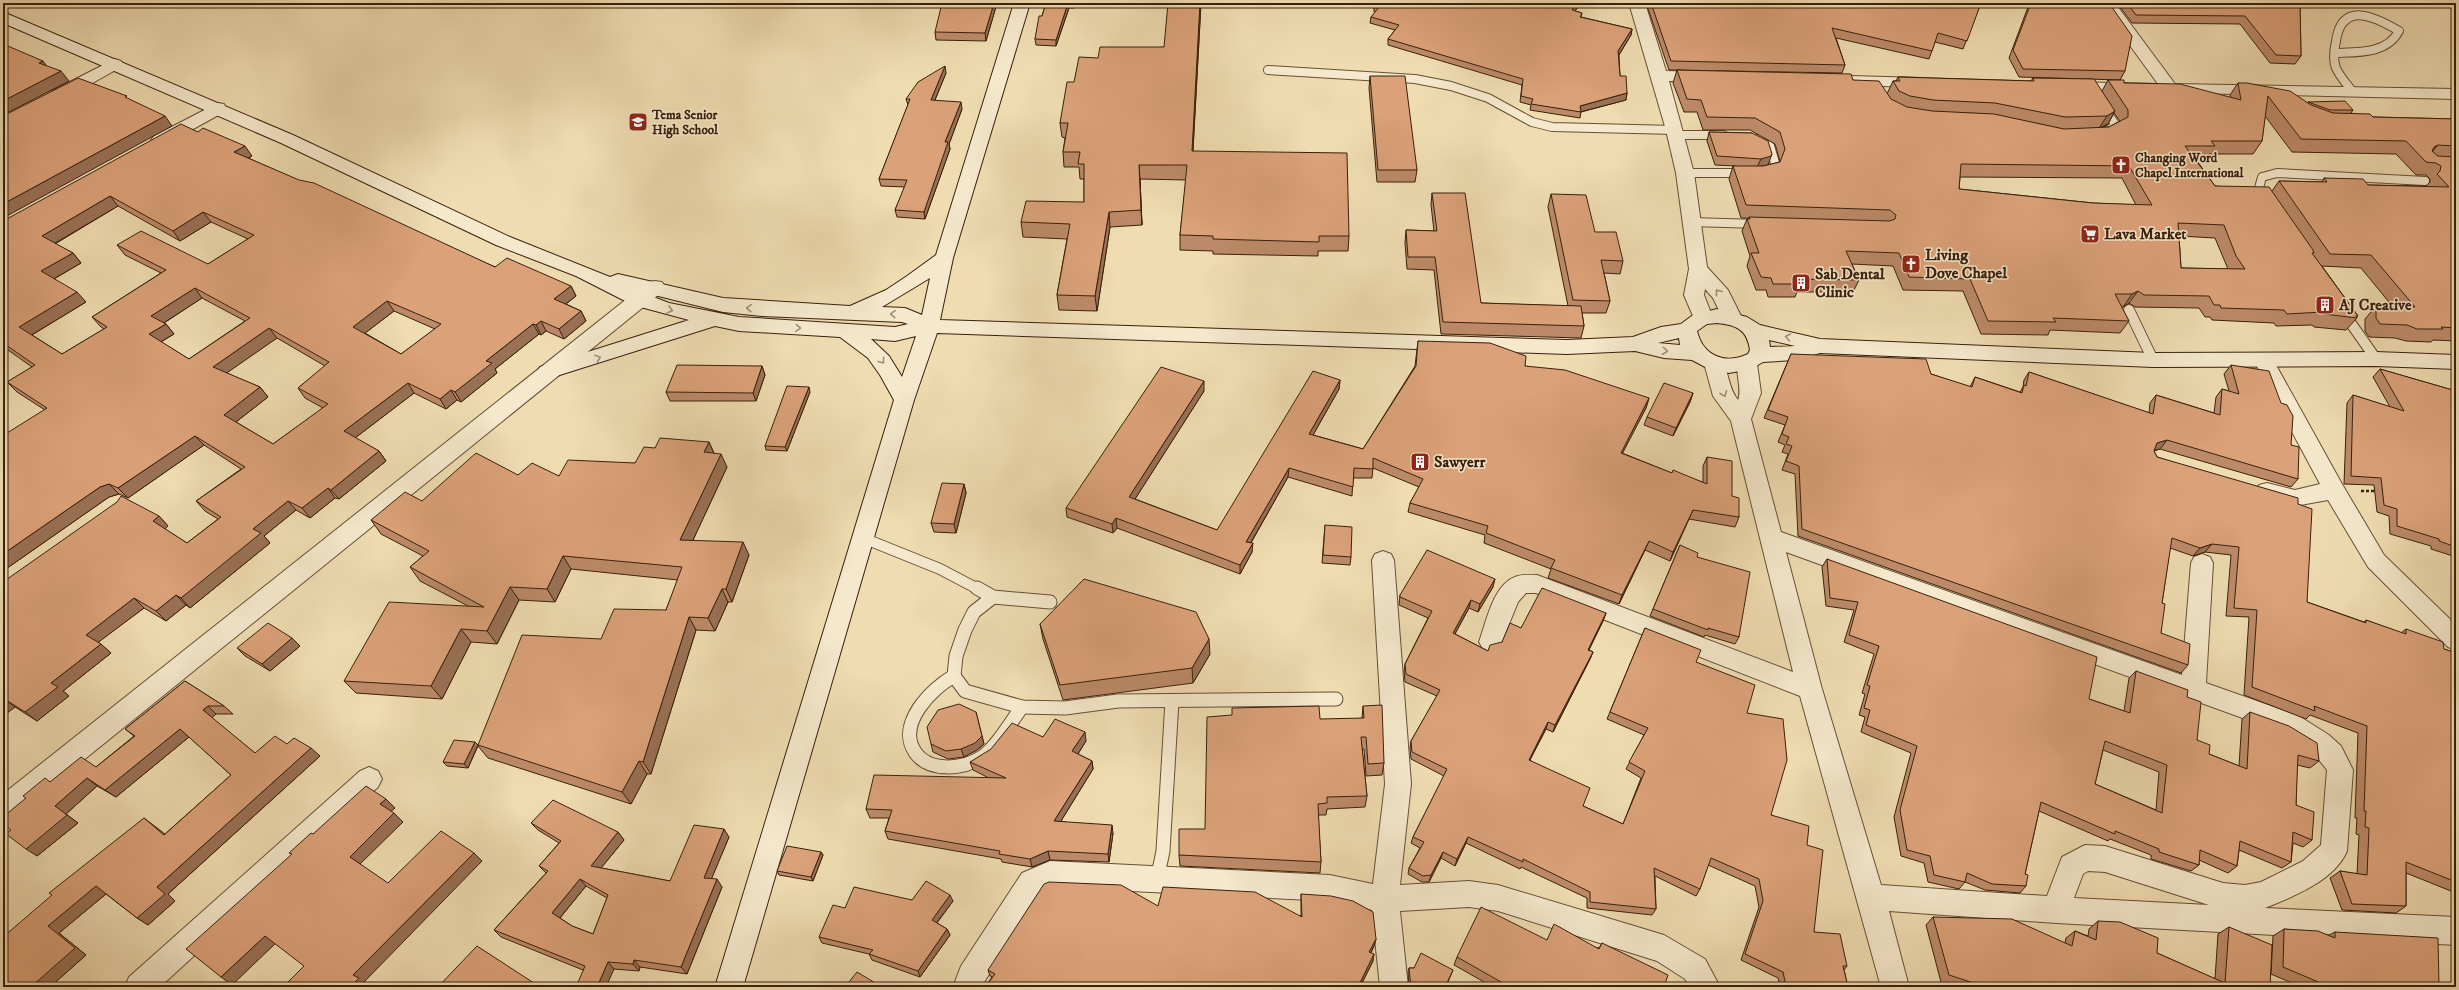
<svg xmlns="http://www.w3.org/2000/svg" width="2459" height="990" viewBox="0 0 2459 990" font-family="'IM FELL DW Pica',serif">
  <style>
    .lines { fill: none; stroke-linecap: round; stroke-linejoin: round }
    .lane-far2-casing { stroke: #664f35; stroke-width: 10 }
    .lane-far1-casing { stroke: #664f35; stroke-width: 12 }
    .lane-casing { stroke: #664f35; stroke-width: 15 }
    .street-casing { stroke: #664f35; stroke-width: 2 }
    .secondary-casing { stroke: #39200c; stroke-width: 2 }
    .path { stroke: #39200c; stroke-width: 2.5; stroke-dasharray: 3 2; stroke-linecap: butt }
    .lane-far2 { stroke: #f5e8cc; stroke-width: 8 }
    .lane-far1 { stroke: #f5e8cc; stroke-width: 10 }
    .lane { stroke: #f5e8cc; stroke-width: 13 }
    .street { fill: #f5e8cc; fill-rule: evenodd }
    .secondary { fill: #f5e8cc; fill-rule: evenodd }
    .wall { fill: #bc8a68; stroke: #39200c; fill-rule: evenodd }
    .shaded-wall { fill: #997155; stroke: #39200c }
    .building { fill: #dba179; stroke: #39200c; fill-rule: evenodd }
    .oneway { stroke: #a08e76 }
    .labels { text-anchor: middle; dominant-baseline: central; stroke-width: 3; stroke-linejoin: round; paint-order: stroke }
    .far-poi-label { font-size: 13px; font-weight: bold; fill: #39200c; stroke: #f5e8cc; text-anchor: start }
    .poi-label { font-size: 16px; font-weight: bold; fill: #39200c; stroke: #f5e8cc; text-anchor: start }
  </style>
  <rect width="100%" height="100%" fill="#efdcb1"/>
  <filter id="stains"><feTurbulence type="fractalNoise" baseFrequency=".005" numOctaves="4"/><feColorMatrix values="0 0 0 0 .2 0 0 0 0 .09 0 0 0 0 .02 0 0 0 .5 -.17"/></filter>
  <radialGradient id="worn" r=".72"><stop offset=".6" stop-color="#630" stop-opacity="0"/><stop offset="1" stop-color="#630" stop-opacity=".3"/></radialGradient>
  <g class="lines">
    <defs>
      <g id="lane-far2">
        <path d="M2335 53C2358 52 2387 54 2399 31 2374 16 2342 1 2336 41 2334 50 2333 60 2336 68 2340 77 2347 84 2352 91"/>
        <polyline points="1268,70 1415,79 1451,86 1488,98 1532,122 1552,127 1675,130"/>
        <polyline points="2103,106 2116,126 2104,132"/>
        <polyline points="1676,135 1723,135"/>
        <polyline points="1758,139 1770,146 1775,163 1772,170 1765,171"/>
        <polyline points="1685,173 1746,173"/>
        <polyline points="2267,198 2259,188 2262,177 2277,173 2425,181"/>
        <polyline points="1691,222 1758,224"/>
      </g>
      <g id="lane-far1">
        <polyline points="2129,310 2153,360"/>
        <polyline points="2343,312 2376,359"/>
        <polyline points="863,538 940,569 978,589"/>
      </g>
      <g id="lane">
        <polyline points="977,588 993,597 1050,602"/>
        <polyline points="993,597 974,612 965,630 956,656 954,676 965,691 1022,707 1065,708 1118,701 1336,699"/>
        <path d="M954 676C932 688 896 724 915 752 929 773 964 769 982 757 998 745 1010 723 1022 707"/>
        <polyline points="1157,880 1163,851 1172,701"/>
      </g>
      <g id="street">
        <polygon points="1629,3 1645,3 1666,71 1705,72 1711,74 1713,77 1711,80 1705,82 1669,81 1694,173 1707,267 1728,290 1742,318 1739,323 1732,325 1725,323 1713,298 1705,289 1704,295 1713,318 1710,323 1703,325 1696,323 1684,295 1689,269 1676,173 1666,130"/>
        <polygon points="2099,3 2115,3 2175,84 2456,89 2456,99 2064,90 2062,87 2064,84 2070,82 2158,84"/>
        <polygon points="115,59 121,61 123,64 121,67 64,99 52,99 50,95 52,91"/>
        <polygon points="1850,76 1923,78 1929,80 1931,83 1929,86 1923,88 1844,84 1842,81 1844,78"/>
        <polygon points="218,103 224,104 226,108 224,112 166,144 154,144 151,140 154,136"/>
        <polygon points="655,281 662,282 665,287 662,292 12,818 3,822 3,794 648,282"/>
        <polygon points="2264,354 2271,356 2342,484 2384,555 2456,625 2456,650 2448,647 2368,567 2328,500 2295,506 2259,497 2256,491 2259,485 2267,483 2295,490 2320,484 2254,361 2257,356"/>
        <path d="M1714 356 1721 358C1729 371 1728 388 1738 400 1743 387 1733 371 1740 359L1747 357 1754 359 1757 364 1761 393 1751 419 1781 532 2182 675 2191 563 2194 557 2202 554 2210 557 2213 563 2206 683 2299 716 2329 735 2341 746 2353 770 2347 851C2335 880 2293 897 2265 908L2456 917V945L2056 923 1889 911 1909 987H1881L1800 696 1536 593H1526L1518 602 1499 649 1491 652 1483 649 1479 642C1486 623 1493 585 1515 577 1522 574 1530 575 1537 575L1793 672 1731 421 1713 396 1704 363 1707 358ZM1786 552 2281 732 2311 750 2327 770 2321 845 2303 861 2261 882 2245 885 2223 883 2105 846 2085 845 2062 857 2047 896 1881 885 1822 689ZM2088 871 2105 872 2209 905 2074 898 2083 874Z"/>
        <polygon points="1383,551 1391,554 1394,560 1411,784 1400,885 1469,881 1498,885 1664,935 1705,959 1720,987 1690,987 1685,979 1657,961 1498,911 1469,907 1400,911 1408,987 1380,987 1372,910 1330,901 1050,887 1042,891 981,987 953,987 961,966 1022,873 1050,861 1330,875 1373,884 1385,784 1372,560 1375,554"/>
        <polygon points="369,767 378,771 382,779 378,787 160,987 125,987 129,977 360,771"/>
      </g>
      <path id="secondary" d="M1014 3H1030L953 258 940 320 1567 340 1633 337 1661 327 1681 324 1693 315 1717 309 1747 317 1760 325 1820 339 2153 353 2376 352 2456 355V369L2376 366 2153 367 1820 353 1796 360 1763 362 1751 369 1729 373 1707 368 1692 360 1664 358 1635 351 1567 354 937 333 914 400 743 987H715L894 400 880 375 868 358 840 337 739 331 715 326 547 379 540 377 537 372 540 367 689 320 633 305 576 276 496 245 281 143 3 23V12L293 135 510 237 610 277 618 274 723 298 850 306 886 290 907 276 936 255ZM930 278 922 315 905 308 882 307ZM638 291 723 312 762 316 902 322 908 324 895 327 739 317 669 303ZM1717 323C1736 325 1747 329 1750 350L1748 354C1725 365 1703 356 1697 331L1707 324ZM916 336 902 377 889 356 871 339 895 341ZM1679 338 1680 345 1658 343ZM1769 340 1795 346H1796L1770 347Z"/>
    </defs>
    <use href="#lane-far2" class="lane-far2-casing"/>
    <use href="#lane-far1" class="lane-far1-casing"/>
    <use href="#lane" class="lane-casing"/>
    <use href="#street" class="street-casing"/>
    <use href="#secondary" class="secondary-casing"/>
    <polyline class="path" points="2361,491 2378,491"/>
    <use href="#lane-far2" class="lane-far2"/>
    <use href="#lane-far1" class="lane-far1"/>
    <use href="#lane" class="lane"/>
    <use href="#street" class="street"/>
    <use href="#secondary" class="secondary"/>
  </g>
  <g class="wall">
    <polygon points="997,3 986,41 936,40 935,32"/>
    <polygon points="1046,3 1075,3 1074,8 1069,8 1056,46 1036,45 1035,39"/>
    <polygon points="1201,3 1193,151 1349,236 1348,251 1318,251 1318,256 1213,254 1213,251 1180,250 1180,235 1186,180 1140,179 1142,225 1110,227 1097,311 1059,310 1057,295 1067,239 1023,237 1021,222 1084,202 1084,179 1080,179 1079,167 1064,167 1063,152 1065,138 1062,137 1060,123 1074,82 1098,58 1164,47"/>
    <polygon points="1355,3 1581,3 1575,11 1582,13 1581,17 1632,29 1631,35 1619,55 1620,76 1627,93 1626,100 1581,112 1580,118 1530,110 1531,105 1520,102 1522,85 1388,45 1388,39 1395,30 1370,23 1371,17 1375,13 1374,12 1374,8 1355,4"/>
    <polygon points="1646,3 1981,3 1963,49 1935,42 1929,59 1836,38 1845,65 1842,73 1669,70"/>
    <polygon points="1998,3 2109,3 2125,71 2120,80 2019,77 2009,58 2028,7 1999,5"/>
    <polygon points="2117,3 2300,3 2301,56 2295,64 2270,63 2240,24 2132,23"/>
    <polygon points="2433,3 2456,3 2456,8"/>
    <path d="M1677 70 1853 80 1887 94 1893 81H1896L1898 77 2031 81 2033 78 2102 91 2108 80 2124 83 2231 98 2230 95 2238 83 2307 103 2308 102 2353 110 2351 113 2373 117 2456 119V341L2433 340 2431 342 2406 341 2395 338 2369 337 2365 331V319L2376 306 2393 307 2361 268 2322 266 2358 316 2356 317 2357 318 2346 330 2314 327 2312 325 2276 326 2274 323 2212 320 2210 317H2205L2199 308 2135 307 2129 303 2123 307H2121L2129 321 2120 333 2050 330 2048 335 1981 334 1963 291 1903 290 1893 266 1852 264 1859 280 1853 292H1797L1795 297H1768L1766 290H1756L1747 266 1750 256 1742 231 1747 219H1749V218H1741L1729 179 1733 166H1735L1715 165 1707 141 1709 132 1752 133 1768 165 1780 162V161L1775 144 1750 130H1703L1697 112H1684L1673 83ZM2114 113 2120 121 2109 127H2101L2108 124ZM2265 116 2292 152 2396 154 2416 175H2426L2430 179V182L2426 186 2368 185 2324 178 2322 182 2279 181 2272 191 2215 186 2195 158H2206L2209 154H2253L2262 141ZM1960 177 2122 178 2136 205 2093 203 1959 189ZM2179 236 2215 238 2228 269 2181 268Z"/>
    <polygon points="946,73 935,100 962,109 949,144 950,149 925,219 897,217 895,210 905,187 881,186 879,179 908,105 906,99"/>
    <polygon points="1370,76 1417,170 1415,182 1377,182 1369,88"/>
    <path d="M252 156 248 158 495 267 571 286 576 296 566 304 581 311 586 321 564 339 546 331 541 335 539 334 495 369 497 373 461 402 457 400 446 409 414 393 355 438 379 451 386 461 339 499 335 498 310 518 296 510 264 536 270 543 190 608 186 605 166 621 144 608 98 642 111 653 63 691 69 696 37 721 15 707 3 716V582L159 516 168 526 165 529 187 543 218 519 205 511 196 501 241 469 204 445 128 498 119 494 109 497 3 571V438L45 410 17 392 7 382 32 367 8 350 3 353V221ZM118 206 180 241 211 222 248 239 208 264 117 245 125 255 161 273 92 317 101 327 104 329 62 354 32 335 86 302 54 279 81 263 73 253 55 244ZM202 298 245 321 189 359 161 342 174 334 166 324 164 323ZM394 311 435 329 401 354 365 333ZM277 338 325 366 298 388 305 398 323 408 273 444 236 422 268 397 260 387 226 373Z"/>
    <polygon points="1432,193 1481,303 1568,306 1548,207 1551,194 1595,232 1623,261 1620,274 1604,273 1610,301 1606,313 1582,313 1584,326 1581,338 1441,334 1434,270 1407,269 1405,243 1406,230 1434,231 1431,205"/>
    <polygon points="1418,341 1525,366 1649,398 1646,408 1622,453 1672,473 1703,482 1703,466 1707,457 1732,496 1739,517 1735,527 1689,519 1670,561 1645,550 1619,604 1548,578 1551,569 1484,543 1485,535 1408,512 1410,503 1419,487 1373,468 1372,478 1353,478 1352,496 1288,477 1251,543 1252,552 1240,574 1117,528 1113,533 1067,517 1066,508 1204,391 1135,499 1217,530 1340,380 1339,389 1313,435 1363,449 1415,366"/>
    <polygon points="1791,354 1931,374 1970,387 1975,377 2020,392 2023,387 2024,380 2029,372 2149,413 2150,403 2156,395 2214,413 2216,397 2222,389 2229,391 2224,374 2231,365 2291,445 2298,479 2291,487 2160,449 2154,451 2157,457 2298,504 2307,602 2364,622 2366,620 2401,633 2406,629 2444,649 2456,653 2456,893 2406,873 2406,906 2396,913 2342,910 2330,878 2340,871 2357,874 2359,835 2356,834 2357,818 2355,818 2358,733 2310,715 2306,719 2244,695 2249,617 2226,616 2231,555 2205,552 2193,556 2170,548 2162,603 2161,633 2188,665 2181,673 1798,536 1795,474 1782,470 1788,454 1782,452 1785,445 1778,442 1785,425 1764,418"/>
    <polygon points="762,366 765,375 756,401 670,401 666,392"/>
    <polygon points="2380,369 2456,391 2456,557 2431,549 2431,546 2390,534 2389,516 2377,512 2374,485 2344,484 2347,403 2353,395 2390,407 2373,377"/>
    <polygon points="2456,378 2456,390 2451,383"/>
    <polygon points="810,392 787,451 766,450 765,446"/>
    <polygon points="1693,393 1690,402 1673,436 1644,425 1647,417"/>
    <polygon points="709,442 714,453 727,467 693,540 749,555 732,602 728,602 715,631 696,630 651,774 647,774 631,804 488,758 478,746 468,768 447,766 443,762 478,745 601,639 666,610 678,580 571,569 555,602 519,600 497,644 471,642 442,699 356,693 344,681 468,606 420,581 410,567 423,556 381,534 371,520 422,501 518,475 559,476 635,463 655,448"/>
    <polygon points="964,484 966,493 956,533 934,532 931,523"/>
    <polygon points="1325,525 1351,557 1350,565 1322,563"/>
    <polygon points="1680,545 1697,557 1739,637 1735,644 1705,635 1704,637 1650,616"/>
    <path d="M1827 559 2089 699 2124 711 2129 678 2136 671 2187 697 2197 740 2209 754 2239 766 2242 719 2250 712 2319 761 2310 768 2297 765 2296 805 2312 840 2303 847 2293 843 2291 862 2282 868 2239 850 2237 866 2228 873 2199 860V865L2191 871 2151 859V855L2110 839 2108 841 2039 811 2025 874 2026 886 2020 893 1985 890 1965 882 1959 889 1928 882 1924 863 1901 856 1894 817 1911 753 1861 732 1865 717 1859 715 1865 694 1862 693 1874 654 1844 642 1854 610 1826 606 1822 567ZM2103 750 2159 772 2156 810 2095 784Z"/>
    <polygon points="1493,587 1478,612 1469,608 1455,634 1488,651 1502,642 1521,628 1606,613 1603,621 1589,650 1593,652 1590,659 1553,732 1546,729 1530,760 1583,806 1623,824 1641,778 1626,769 1644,735 1607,719 1645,628 1696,662 1747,713 1771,815 1807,845 1814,932 1847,966 1844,970 1848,987 1780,987 1778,978 1741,960 1759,907 1755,886 1708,865 1700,889 1696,896 1655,876 1656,909 1652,915 1587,908 1587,898 1521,867 1520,869 1466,843 1455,866 1441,858 1429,882 1422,882 1408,874 1409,868 1420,848 1411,843 1413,837 1444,776 1411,759 1410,748 1411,741 1437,696 1405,682 1404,671 1405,664 1428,618 1399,605 1400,595"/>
    <polygon points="1040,624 1210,654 1193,683 1063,700 1043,639"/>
    <polygon points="292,638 300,646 270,671 245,656 237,648"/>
    <polygon points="185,681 224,706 233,714 216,714 212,718 255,753 287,744 320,756 168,894 175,901 148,925 137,918 106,894 59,933 86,955 50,987 3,987 144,818 165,834 231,775 189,737 116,797 97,786 66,814 78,823 37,856 11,830 26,798 50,782 96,767 134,736 125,729"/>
    <polygon points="1363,706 1384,763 1382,775 1366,776 1364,749 1362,749 1367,796 1365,807 1327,809 1326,815 1318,815 1321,862 1320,873 1180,866 1179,855 1205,829 1362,718"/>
    <polygon points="976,712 984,744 977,750 964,757 948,759 933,752 931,744"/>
    <polygon points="1043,737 1086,741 1078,754 1092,761 1093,769 1061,821 1113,833 1109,862 1050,860 1032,867 1002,862 1001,859 888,839 885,831 889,818 870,818 866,809 989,778 973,770 970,762"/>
    <path d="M531 823 618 832 624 840 601 868 670 881 729 837 711 879 722 887 687 974 640 967 639 971 614 969 583 970 501 937 494 930 546 873 539 866 559 843 538 830ZM586 886 607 898 593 934 572 926 560 918Z"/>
    <polygon points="821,852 823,855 813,881 779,875 777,871"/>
    <polygon points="1301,894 1376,939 1374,946 1371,953 1373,961 1360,987 987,987 986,986 992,977 990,976 988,970 1158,906 1301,916"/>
    <polygon points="912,900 953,901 937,923 947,929 950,935 920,977 872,960 869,954 822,943 819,937 845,908"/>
    <polygon points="1933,917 2065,943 2066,938 2075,931 2088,936 2089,929 2098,921 2157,953 2215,979 2218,934 2229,927 2270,987 1956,987 1941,982 1926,925"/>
    <polygon points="2284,929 2329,935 2335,932 2439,987 2301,987 2271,974 2273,936"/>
    <polygon points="1547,940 1599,948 1602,943 1664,987 1493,987 1454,965 1457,957"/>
    <polygon points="1409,968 1414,968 1453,970 1446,987 1409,987 1408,971"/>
  </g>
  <g class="shaded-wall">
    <polygon points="994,3 997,3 986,41 985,33"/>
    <polygon points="1068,3 1069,8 1056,46 1056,40"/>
    <polygon points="1200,3 1201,3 1192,166 1192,151"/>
    <polygon points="1577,3 1581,3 1571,16 1572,10"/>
    <polygon points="1632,29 1631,35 1617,58 1618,51"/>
    <polygon points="43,61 50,71 39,63"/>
    <polygon points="945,66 946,73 932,107 931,100"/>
    <polygon points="61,71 69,81 3,115 3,101"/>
    <polygon points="1627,93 1626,100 1580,112 1580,106"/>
    <polygon points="961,102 962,109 949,144 950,149 925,219 924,212 945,142"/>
    <polygon points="2115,111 2108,124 2099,128 2107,116"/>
    <polygon points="165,116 172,126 3,218 3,204"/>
    <polygon points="2438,145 2428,157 2434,147"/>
    <polygon points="245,146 252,156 241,162 234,152"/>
    <polygon points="1772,154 1768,165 1757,167 1761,159"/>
    <polygon points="1139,165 1140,179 1142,225 1141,210"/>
    <polygon points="110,196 118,206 50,246 42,236"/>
    <polygon points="203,212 211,222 180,241 173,231"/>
    <polygon points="1109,212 1110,227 1097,311 1095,296"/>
    <polygon points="73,253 81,263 50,281 41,271"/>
    <polygon points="571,286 576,296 559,309 554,299"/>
    <polygon points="195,288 202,298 159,326 151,316"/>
    <polygon points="2138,291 2129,303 2123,307 2132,294"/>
    <polygon points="77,292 86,302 28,337 19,327"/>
    <polygon points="387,301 394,311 360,337 353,327"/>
    <polygon points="581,311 586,321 564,339 559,329"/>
    <polygon points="541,321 546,331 541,335 536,325"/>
    <polygon points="166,324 174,334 157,344 149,334"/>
    <polygon points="533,324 539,334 495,369 497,373 461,402 455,392 486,361"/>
    <polygon points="269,328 277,338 221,377 213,367"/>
    <polygon points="3,345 8,350 3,353"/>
    <polygon points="762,366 765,375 756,401 753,393"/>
    <polygon points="1340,380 1339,389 1308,444 1309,434"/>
    <polygon points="1204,381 1204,391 1130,507 1129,497"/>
    <polygon points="408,383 414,393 351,441 344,431"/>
    <polygon points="260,387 268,397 232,425 224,415"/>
    <polygon points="809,387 810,392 787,451 785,447"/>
    <polygon points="451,390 457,400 446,409 440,399"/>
    <polygon points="1693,393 1690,402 1673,436 1676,428"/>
    <polygon points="1649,398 1646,408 1618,462 1621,453"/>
    <polygon points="195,436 204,445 128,498 118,488"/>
    <polygon points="2167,440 2160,449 2151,451 2157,443"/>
    <polygon points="709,442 715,456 704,452"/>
    <polygon points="379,451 386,461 339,499 331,490"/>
    <polygon points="721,454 727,467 687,553 680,540"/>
    <polygon points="1289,468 1288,477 1246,551 1246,542"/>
    <polygon points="109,484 119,494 109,497 3,571 3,554 100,487"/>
    <polygon points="964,484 966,493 956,533 954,524"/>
    <polygon points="328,488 335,498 310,518 302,508"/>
    <polygon points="288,501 296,510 264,536 270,543 190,608 181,598 253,529"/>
    <polygon points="1693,510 1689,519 1670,561 1673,552"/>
    <polygon points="159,516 168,526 163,531 153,521"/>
    <polygon points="1116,518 1117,528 1113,533 1112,524"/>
    <polygon points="1649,541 1645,550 1619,604 1622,595"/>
    <polygon points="743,542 749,555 732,602 726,589"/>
    <polygon points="1253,543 1252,552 1240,574 1240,565"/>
    <polygon points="2212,544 2205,552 2193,556 2200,548"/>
    <polygon points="563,556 571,569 555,602 547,589"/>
    <polygon points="1495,579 1493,587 1478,612 1480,604"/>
    <polygon points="510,587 519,600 497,644 487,631"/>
    <polygon points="722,589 728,602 715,631 708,618"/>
    <polygon points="176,595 186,605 166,621 156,611"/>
    <polygon points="134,598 144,608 96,644 86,635"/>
    <polygon points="1471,600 1469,608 1451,641 1453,633"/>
    <polygon points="1606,613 1603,621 1585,657 1588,650"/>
    <polygon points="689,617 696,630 651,774 643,762"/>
    <polygon points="461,629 471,642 442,699 431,686"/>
    <polygon points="292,638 300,646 270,671 262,664"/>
    <polygon points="1209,639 1210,654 1193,683 1192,668"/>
    <polygon points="101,644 111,653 63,691 69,696 37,721 25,712 51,683"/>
    <polygon points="1593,652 1590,659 1553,732 1555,725"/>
    <polygon points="3,698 15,707 3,716"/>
    <polygon points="208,706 216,714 212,718 203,710"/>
    <polygon points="1548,722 1546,729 1526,767 1529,760"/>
    <polygon points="180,729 189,737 116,797 105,790"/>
    <polygon points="1085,732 1086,741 1074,760 1072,751"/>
    <polygon points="982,736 984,744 977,750 964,757 961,749"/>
    <polygon points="475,742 478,745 468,768 464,764"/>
    <polygon points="311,748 320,756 168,894 175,901 148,925 137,918 157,887"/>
    <polygon points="639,761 647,774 631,804 622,792"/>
    <polygon points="1092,761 1093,769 1056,829 1054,821"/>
    <polygon points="87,778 97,786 66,814 78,823 37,856 26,849 55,806"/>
    <polygon points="386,799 395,808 389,813 380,804"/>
    <polygon points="394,813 403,822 359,865 350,857"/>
    <polygon points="1112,825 1113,833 1109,862 1108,854"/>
    <polygon points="724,829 729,837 709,885 704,878"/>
    <polygon points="618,832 624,840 597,873 591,866"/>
    <polygon points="1468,837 1466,843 1455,866 1457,859"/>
    <polygon points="1048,851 1050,860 1032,867 1030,859"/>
    <polygon points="821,852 823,855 813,881 811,877"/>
    <polygon points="1443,852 1441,858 1429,882 1431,875"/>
    <polygon points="474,853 482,861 364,982 369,986 368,987 350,987 353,975"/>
    <polygon points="580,879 586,886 558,920 552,913"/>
    <polygon points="717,879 722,887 687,974 681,967"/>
    <polygon points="96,886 107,893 59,933 86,955 50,987 33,987 32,986 48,926"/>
    <polygon points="950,895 953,901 934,926 932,920"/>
    <polygon points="947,929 950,935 920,977 918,971"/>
    <polygon points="265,936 276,943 232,985 221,977"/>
    <polygon points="1376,939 1374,946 1368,958 1369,952"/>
    <polygon points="1374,954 1373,961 1360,987 1358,987"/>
    <polygon points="634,960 640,967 639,971 633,964"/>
    <polygon points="608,962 614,969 606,987 597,987"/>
  </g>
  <g class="building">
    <polygon points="942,3 994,3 985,33 935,32"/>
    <polygon points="1046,3 1068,3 1056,40 1035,39 1039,16 1042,16"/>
    <polygon points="1168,3 1200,3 1192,151 1347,153 1349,236 1319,236 1319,242 1213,239 1213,236 1180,235 1187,165 1139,165 1141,210 1109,212 1095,296 1057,295 1070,224 1021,222 1026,201 1084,202 1084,164 1078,164 1080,152 1063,152 1068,123 1060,123 1067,82 1074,82 1079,57 1098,58 1100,47 1164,47"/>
    <polygon points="1377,3 1577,3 1572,10 1582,13 1580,17 1632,29 1618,51 1620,76 1626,76 1627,93 1580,106 1581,112 1531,104 1533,99 1521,96 1523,79 1388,39 1399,25 1371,17 1379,7 1374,6"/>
    <polygon points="1651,3 1981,3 1967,41 1938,33 1932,51 1832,28 1845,65 1671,61"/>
    <polygon points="2031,3 2109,3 2132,36 2125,71 2023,69 2013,50"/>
    <polygon points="2127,3 2300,3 2301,56 2276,55 2245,16 2136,15"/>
    <polygon points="3,44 43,61 39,63 61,71 3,101"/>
    <polygon points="945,66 931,100 961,102 945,142 948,142 924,212 895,210 907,180 879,179 910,99 906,99 918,82"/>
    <path d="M1677 70 1851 74 1853 80 1879 81 1891 99 1907 107 1932 111 1994 114 2064 129 2109 127 2128 117V110L2108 80H2124V83L2180 84 2241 100 2238 83H2247L2290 91 2311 105 2333 113 2370 114 2373 117 2456 119V146L2438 145 2434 147 2432 151 2438 156 2456 157V328L2441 327 2443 329H2417L2407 325 2380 324 2376 318V306L2415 307 2371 255 2330 254 2279 181 2327 182 2324 178 2363 179 2368 185 2449 187 2437 174 2440 171 2441 166 2436 163 2426 162 2406 141 2301 139 2268 96 2262 141H2211L2215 146H2185L2215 186 2269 187 2313 250 2314 253H2312L2358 316H2356L2357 318 2324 314 2323 312 2287 314 2284 310 2221 308 2220 305H2214L2209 296 2144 295 2138 291 2132 294H2115L2129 321 2053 318 2056 322 1988 321 1970 279 1909 277 1899 253 1846 251 1859 280 1798 279 1800 284H1773L1771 278 1761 277 1751 253H1759L1747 219H1750L1749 217 1890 221 1895 219 1896 215 1890 210 1746 205 1733 166H1763L1780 162 1785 149 1780 132 1755 118 1707 117 1701 100 1687 99ZM1961 164 2129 166 2152 205 2093 203 1959 189ZM2178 223 2224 225 2236 256 2245 269 2181 268Z"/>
    <polygon points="1370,76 1405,76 1417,170 1378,170"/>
    <polygon points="1898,77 2034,81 2033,78 2094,79 2115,111 2107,116 2065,117 1995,103 1933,100 1910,96 1899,91 1893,81 1900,81"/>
    <polygon points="78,78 127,96 125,97 165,116 3,204 3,116"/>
    <polygon points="2345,101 2353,110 2330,110 2308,102"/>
    <path d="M181 124 198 132 203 128 245 146 234 152 299 180 314 183 495 267 507 258 571 286 554 299 581 311 559 329 541 321 536 325 533 324 486 361 492 363 455 392 451 390 440 399 408 383 344 431 379 451 331 490 328 488 302 508 288 501 253 529 261 533 181 598 176 595 156 611 134 598 86 635 101 644 51 683 58 687 25 712 3 698V582L117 502 121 496 159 516 153 521 187 543 221 517 196 501 245 467 195 436 118 488 109 484 100 487 3 554V438H4L7 433 47 408 7 382 35 365 3 343V221ZM110 196 173 231 203 212 254 235 208 264 141 231 117 245 166 270 92 317 107 327 62 354 19 327 77 292 41 271 73 253 42 236ZM195 288 250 318 189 359 149 334 166 324 151 316ZM387 301 441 324 401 354 353 327ZM269 328 329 362 298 388 328 404 273 444 224 415 260 387 213 367Z"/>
    <polygon points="1709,132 1752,133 1768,141 1772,154 1771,156 1761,159 1717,156"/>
    <polygon points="1432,193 1465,193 1481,303 1581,306 1584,326 1443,322 1435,257 1408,257 1406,230 1437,231"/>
    <polygon points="1551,194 1586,195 1595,232 1616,232 1623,261 1601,260 1610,301 1573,300"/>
    <polygon points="1418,341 1490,343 1526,356 1525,366 1565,370 1649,398 1621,453 1672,473 1673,470 1707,484 1707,457 1732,461 1732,496 1739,498 1739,517 1693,510 1673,552 1649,541 1622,595 1551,568 1555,560 1486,533 1488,526 1410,503 1423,479 1373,458 1373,469 1354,468 1353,487 1289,468 1246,542 1253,543 1240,565 1116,518 1112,524 1066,508 1161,367 1204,381 1129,497 1217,530 1313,371 1340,380 1309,434 1363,449 1416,366"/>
    <polygon points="1791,354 1926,359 1931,374 1972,387 1975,377 2022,393 2024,385 2026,386 2029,372 2153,414 2156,395 2220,415 2222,389 2239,394 2231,365 2269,371 2281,403 2287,405 2293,416 2291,445 2299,447 2298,479 2167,440 2157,443 2154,451 2157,457 2298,498 2298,504 2312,509 2307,602 2366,623 2366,620 2406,634 2406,629 2443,642 2444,649 2456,653 2456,882 2406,862 2406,906 2352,904 2340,871 2367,875 2369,828 2365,827 2366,811 2364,811 2367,726 2314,706 2315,711 2252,687 2257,610 2234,608 2239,547 2212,544 2200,548 2172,538 2162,603 2165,604 2161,633 2190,644 2188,665 1802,529 1799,466 1786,461 1792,446 1786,444 1789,437 1782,434 1788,417 1768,410"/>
    <polygon points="677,365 762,366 753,393 666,392"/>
    <polygon points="2380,369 2456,391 2456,547 2439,541 2439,539 2397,526 2397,509 2384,505 2381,478 2351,476 2353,395 2404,411"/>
    <polygon points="1664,383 1693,393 1676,428 1647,417"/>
    <polygon points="787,386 809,387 785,447 765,446"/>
    <polygon points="660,438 709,442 704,452 721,454 680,540 743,542 726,589 722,589 708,618 689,617 643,762 639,761 622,792 478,745 522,635 601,639 614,609 666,610 682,567 563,556 547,589 510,587 487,631 461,629 431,686 344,681 389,602 484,607 410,567 429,551 371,520 405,492 422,501 476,453 518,475 532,463 559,476 568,460 635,463 644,447 655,448"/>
    <polygon points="942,483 964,484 954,524 931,523"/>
    <polygon points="1325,525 1352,527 1351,557 1323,555"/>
    <polygon points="1680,545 1698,553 1697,557 1750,572 1739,637 1708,628 1708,630 1653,609"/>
    <polygon points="1427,550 1495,579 1480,604 1471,600 1453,633 1488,651 1490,645 1502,642 1510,623 1521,628 1542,588 1606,613 1588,650 1593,652 1555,725 1548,722 1529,760 1590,788 1583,806 1623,824 1645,771 1629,762 1648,728 1610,712 1645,628 1701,650 1696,662 1755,685 1747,713 1783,719 1787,760 1771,815 1809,826 1807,845 1823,850 1814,932 1840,934 1847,966 1843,966 1848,987 1786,986 1783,972 1745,954 1763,901 1759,879 1711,858 1700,889 1654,868 1656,909 1590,902 1590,892 1523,859 1523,862 1468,837 1457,859 1443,852 1431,875 1423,876 1409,868 1424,842 1413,837 1447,769 1412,752 1411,741 1440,690 1406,674 1405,664 1432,611 1400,597 1400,595"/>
    <path d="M1827 559 2097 657 2089 699 2130 713 2136 671 2188 690 2187 697 2201 702 2197 740 2210 745 2209 754 2247 769 2250 712 2289 726 2317 743 2319 761 2298 755 2296 805 2314 812 2312 840 2293 832 2291 862 2240 841 2237 866 2200 850 2199 865 2159 852V849L2115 831V834L2041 802 2025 874 2028 875 2026 886 1992 884 1967 873 1965 882 1934 875 1930 856 1907 850 1900 810 1917 746 1866 725 1870 710 1864 708 1870 686 1867 685 1879 646 1849 635 1858 602 1830 598ZM2105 741 2167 765 2162 813 2095 784Z"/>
    <polygon points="1084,579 1196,612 1209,639 1192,668 1060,685 1040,624"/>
    <polygon points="268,623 292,638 262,664 237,648"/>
    <polygon points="185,681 224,706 208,706 203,710 255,753 275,736 287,744 294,738 311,748 157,887 165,894 137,918 96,886 48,926 75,948 32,986 33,987 3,987 3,937 52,895 49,893 144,818 164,835 231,775 180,729 105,790 87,778 55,806 67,815 26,849 6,834 11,830 3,824 3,817 26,798 23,796 45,778 50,782 81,757 96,767 135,736 125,729"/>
    <polygon points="959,704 976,712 982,736 975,743 961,749 946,751 931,744 927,727 938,710"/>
    <polygon points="1382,705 1384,763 1368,764 1366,737 1361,737 1367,796 1327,797 1327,803 1318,804 1321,862 1179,855 1179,829 1205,829 1207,717 1232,715 1232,708 1319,706 1320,719 1364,718 1363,706"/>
    <polygon points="1055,719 1085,732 1072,751 1092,761 1054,821 1112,825 1108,854 1048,851 1030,859 999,854 1000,851 885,831 892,810 866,809 874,775 1006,778 970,762 991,749 1012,723 1043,737"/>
    <polygon points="454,740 475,742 464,764 443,762"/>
    <polygon points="366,786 386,799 380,804 394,813 350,857 388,883 441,831 474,853 353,975 359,978 350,987 283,987 304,966 265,936 221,977 186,949 292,854 289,853 311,833 313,834"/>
    <path d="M553 800 618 832 591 866 670 881 694 825 724 829 704 878 717 879 681 967 634 960 633 964 608 962 597 987H576L585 966 494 930 548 871 539 866 561 841 531 823ZM580 879 608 895 593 934 572 926 552 913Z"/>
    <polygon points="787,846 821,852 811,877 777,871"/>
    <polygon points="926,881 950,895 932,920 947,929 918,971 869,954 873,950 819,937 833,905 845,908 854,887 912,900"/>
    <polygon points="1049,882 1121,885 1158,906 1163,887 1255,892 1302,917 1301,894 1331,896 1353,901 1373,912 1376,939 1369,952 1374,954 1358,987 989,987 986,986 995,974 988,970 1044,884"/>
    <polygon points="1481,907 1547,940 1554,924 1599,949 1602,943 1668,975 1664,987 1510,987 1457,957"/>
    <polygon points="1933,917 2012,919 2072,946 2075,931 2096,940 2098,921 2120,922 2158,938 2157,953 2225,983 2229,927 2272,945 2270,987 1986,987 1949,975"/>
    <polygon points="2284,929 2318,931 2335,938 2335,932 2438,938 2439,987 2330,987 2283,967"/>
    <polygon points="477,946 540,987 438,987"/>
    <polygon points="1421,953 1453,970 1445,987 1411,987 1409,968 1414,968"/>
    <polygon points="857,972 882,987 845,987"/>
  </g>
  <defs><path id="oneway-chevron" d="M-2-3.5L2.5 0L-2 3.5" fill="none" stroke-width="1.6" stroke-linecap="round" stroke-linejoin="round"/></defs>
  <g class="oneway">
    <use href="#oneway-chevron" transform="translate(1718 292) rotate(-128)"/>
    <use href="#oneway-chevron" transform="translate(749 308) rotate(-176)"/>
    <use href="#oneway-chevron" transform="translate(670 310) rotate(15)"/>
    <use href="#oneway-chevron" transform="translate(893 314) rotate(-178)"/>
    <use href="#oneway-chevron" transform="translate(798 328) rotate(3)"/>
    <use href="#oneway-chevron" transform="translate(1788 337) rotate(-170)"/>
    <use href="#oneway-chevron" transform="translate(1665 351) rotate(7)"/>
    <use href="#oneway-chevron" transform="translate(598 358) rotate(-19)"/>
    <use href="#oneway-chevron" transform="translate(882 361) rotate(54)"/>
    <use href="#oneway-chevron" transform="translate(1724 394) rotate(68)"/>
  </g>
  <defs>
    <symbol id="school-square" viewBox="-11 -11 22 22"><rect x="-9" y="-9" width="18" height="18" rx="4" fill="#8f2418" stroke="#f5e8cc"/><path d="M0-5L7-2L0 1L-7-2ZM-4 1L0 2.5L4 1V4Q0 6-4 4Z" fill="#fff"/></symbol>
    <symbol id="church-square" viewBox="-11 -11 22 22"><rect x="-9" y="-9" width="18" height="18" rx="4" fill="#8f2418" stroke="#f5e8cc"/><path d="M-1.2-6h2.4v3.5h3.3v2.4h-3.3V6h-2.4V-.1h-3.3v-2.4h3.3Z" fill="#fff"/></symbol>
    <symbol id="supermarket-square" viewBox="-11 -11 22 22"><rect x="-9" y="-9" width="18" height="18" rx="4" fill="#8f2418" stroke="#f5e8cc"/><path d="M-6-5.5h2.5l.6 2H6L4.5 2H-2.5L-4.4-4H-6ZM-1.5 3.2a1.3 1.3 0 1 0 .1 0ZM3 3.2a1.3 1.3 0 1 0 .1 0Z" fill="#fff"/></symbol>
    <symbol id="building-square" viewBox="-11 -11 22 22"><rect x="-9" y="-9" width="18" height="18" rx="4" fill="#8f2418" stroke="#f5e8cc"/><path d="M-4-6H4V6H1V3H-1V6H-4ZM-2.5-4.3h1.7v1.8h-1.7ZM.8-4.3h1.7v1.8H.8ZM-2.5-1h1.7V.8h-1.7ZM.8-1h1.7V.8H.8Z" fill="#fff"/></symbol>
  </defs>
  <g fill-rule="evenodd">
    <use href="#school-square" x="627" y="111" width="22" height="22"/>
    <use href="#church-square" x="2110" y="154" width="22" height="22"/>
    <use href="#supermarket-square" x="2079" y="223" width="22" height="22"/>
    <use href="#church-square" x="1900" y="253" width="22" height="22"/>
    <use href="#building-square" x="1790" y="272" width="22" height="22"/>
    <use href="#building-square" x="2314" y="294" width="22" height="22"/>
    <use href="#building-square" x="1409" y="451" width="22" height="22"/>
  </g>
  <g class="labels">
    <g class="far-poi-label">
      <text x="652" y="115">Tema Senior<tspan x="652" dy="15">High School</tspan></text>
      <text x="2135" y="158">Changing Word<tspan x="2135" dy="15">Chapel International</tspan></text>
    </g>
    <g class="poi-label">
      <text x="2104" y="234">Lava Market</text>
      <text x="1925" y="255">Living<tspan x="1925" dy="18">Dove Chapel</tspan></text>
      <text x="1815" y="274">Sab Dental<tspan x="1815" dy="18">Clinic</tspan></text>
      <text x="2339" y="305">AJ Creative</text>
      <text x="1434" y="462">Sawyerr</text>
    </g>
  </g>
  <rect width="2459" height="990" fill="none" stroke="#efdcb1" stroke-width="16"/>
  <rect x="4" y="4" width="2451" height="982" fill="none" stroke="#39200c" stroke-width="2"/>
  <rect x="8" y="8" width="2443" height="974" fill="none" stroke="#39200c"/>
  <rect width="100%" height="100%" filter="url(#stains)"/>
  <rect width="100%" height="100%" fill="url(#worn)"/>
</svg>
